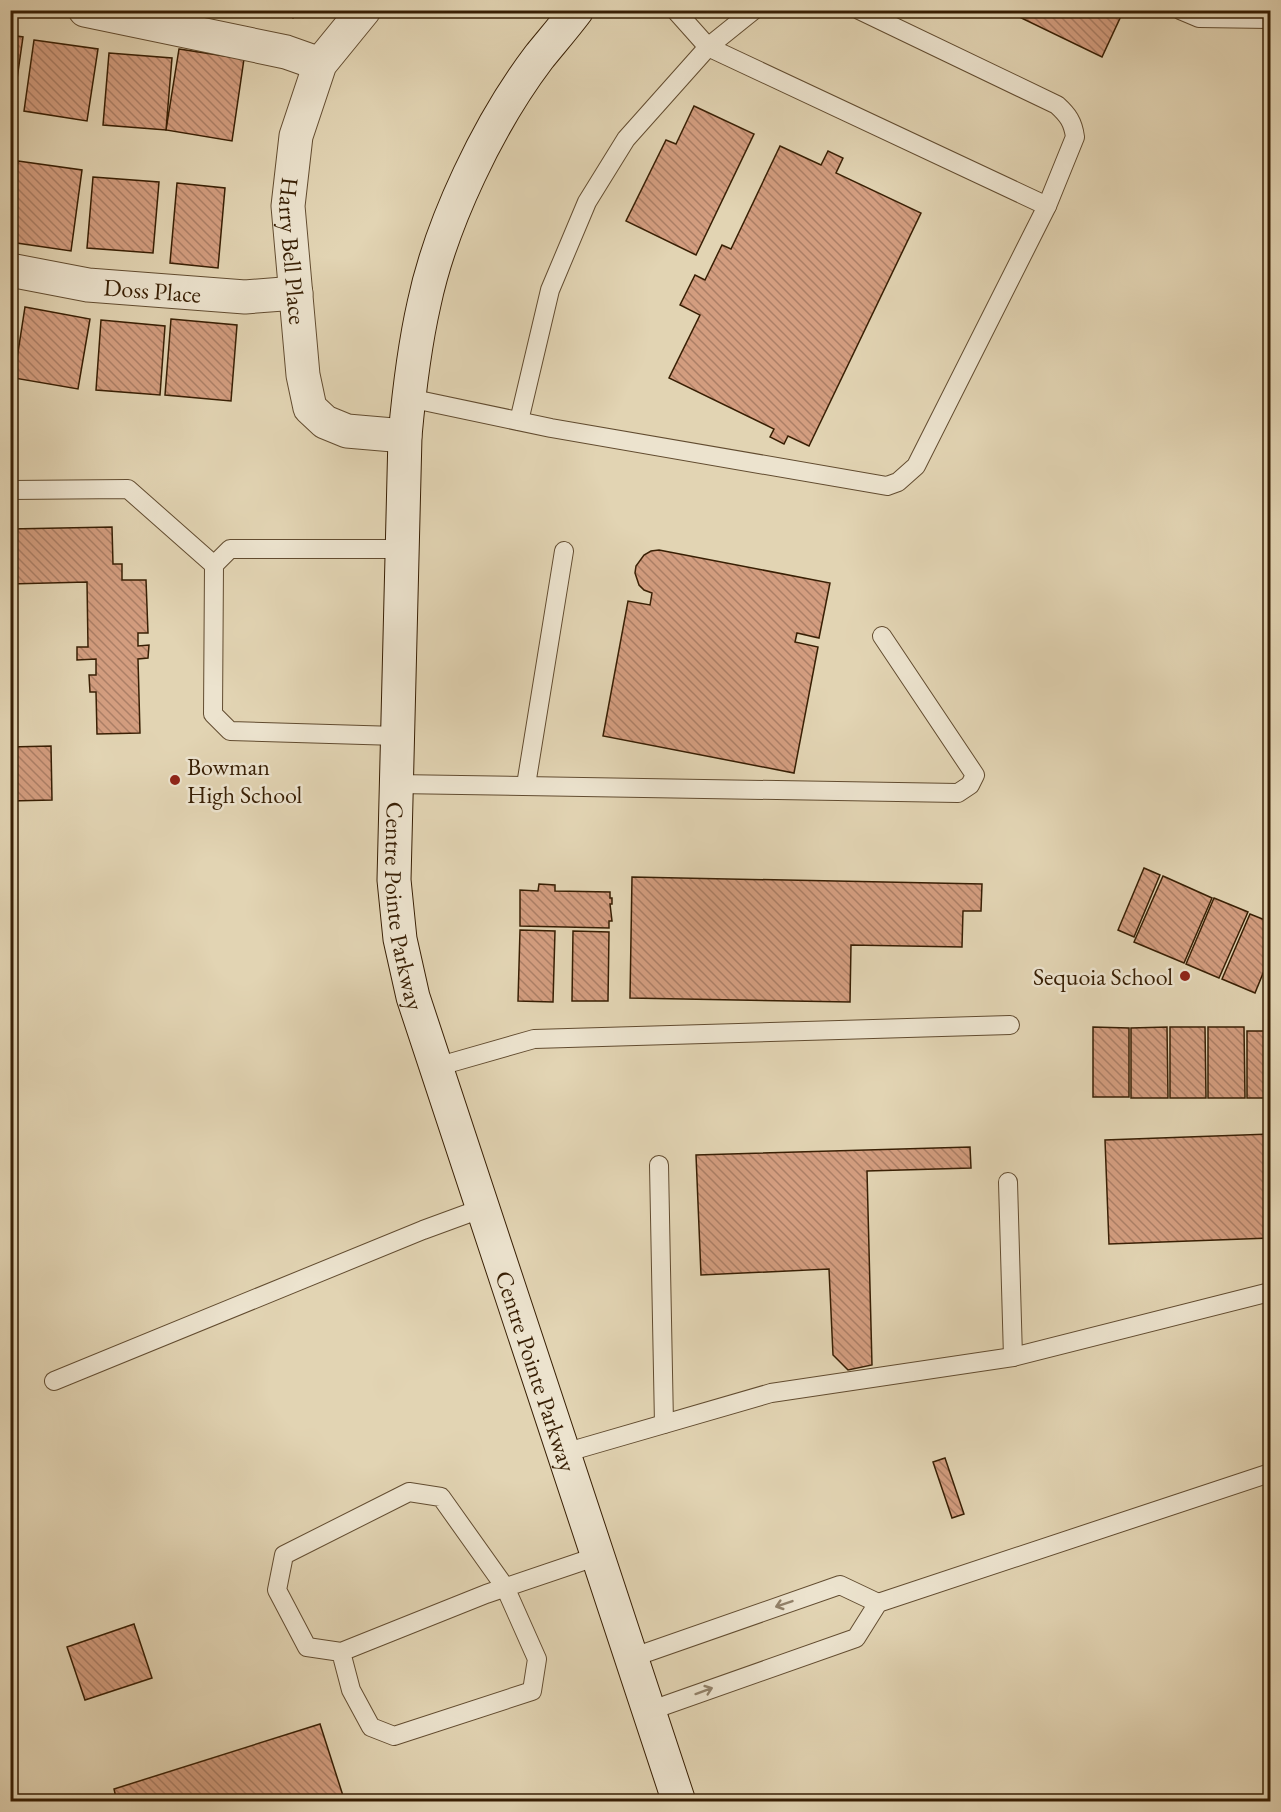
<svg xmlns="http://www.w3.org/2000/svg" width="1281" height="1812" viewBox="0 0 1281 1812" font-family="'EB Garamond',serif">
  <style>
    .building { fill: url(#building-back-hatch); stroke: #381f04; stroke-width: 1.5 }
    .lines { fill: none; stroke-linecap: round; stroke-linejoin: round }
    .lane-casing { stroke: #624c30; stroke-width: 20 }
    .street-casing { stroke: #624c30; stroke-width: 35 }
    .secondary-casing { stroke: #381f04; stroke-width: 35 }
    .lane { stroke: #ece3ce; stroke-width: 18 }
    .street { stroke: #ece3ce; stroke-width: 33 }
    .secondary { stroke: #ece3ce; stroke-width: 33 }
    .oneway { stroke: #928169 }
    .poi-dot { fill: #8f2418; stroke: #ece3ce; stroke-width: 2 }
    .labels { text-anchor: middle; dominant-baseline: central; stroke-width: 5; stroke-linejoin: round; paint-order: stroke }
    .street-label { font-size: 24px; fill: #381f04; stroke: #ece3ce }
    .poi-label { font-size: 24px; fill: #381f04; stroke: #ece3ce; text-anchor: start }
  </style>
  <defs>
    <pattern id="building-back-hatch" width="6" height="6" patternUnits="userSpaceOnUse" patternTransform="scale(1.5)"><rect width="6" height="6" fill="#d39d7f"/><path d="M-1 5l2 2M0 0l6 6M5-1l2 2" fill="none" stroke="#ac7f66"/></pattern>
  </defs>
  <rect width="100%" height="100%" fill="#e2d4b3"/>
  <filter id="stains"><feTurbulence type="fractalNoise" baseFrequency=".00333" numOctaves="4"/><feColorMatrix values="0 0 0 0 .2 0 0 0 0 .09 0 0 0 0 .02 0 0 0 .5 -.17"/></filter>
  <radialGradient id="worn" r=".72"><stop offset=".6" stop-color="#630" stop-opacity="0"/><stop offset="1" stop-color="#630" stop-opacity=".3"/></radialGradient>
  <g class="building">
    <polygon points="283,10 299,10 293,18"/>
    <polygon points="1005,10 1109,10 1121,16 1102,57"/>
    <polygon points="10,35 23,37 13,107 10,107"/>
    <polygon points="34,40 98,49 87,121 24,111"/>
    <polygon points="179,49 244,59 232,141 166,130"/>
    <polygon points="109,53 172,58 166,130 103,125"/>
    <polygon points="694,106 754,134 696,255 626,221 666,140 676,144"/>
    <polygon points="780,146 821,165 828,151 843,158 836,173 921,213 809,446 788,436 784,444 770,437 774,429 669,378 700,315 680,305 695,275 705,280 722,245 731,249"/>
    <polygon points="18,161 82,170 71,251 10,242 10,215"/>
    <polygon points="93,177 159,182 153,253 87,248"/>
    <polygon points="177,183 225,188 218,268 170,263"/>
    <polygon points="10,304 16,305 10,328"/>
    <polygon points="25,307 90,319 78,389 14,378"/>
    <polygon points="171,319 237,325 231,401 165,395"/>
    <polygon points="101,320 165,326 160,395 96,390"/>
    <polygon points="112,527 113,564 122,564 122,580 146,580 148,633 138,633 138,646 149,645 148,658 138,659 140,733 97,734 96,692 90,692 89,675 96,675 96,659 77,660 77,647 88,647 87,582 10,584 10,529"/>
    <polygon points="659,550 830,583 819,638 797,633 795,642 818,647 794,773 603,736 628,601 650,605 652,593 644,590 639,585 635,573 636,566 644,555 651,551"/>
    <polygon points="51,746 52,800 10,801 10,747"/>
    <polygon points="1144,868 1160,875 1134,937 1118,930"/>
    <polygon points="1163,876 1212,898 1184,963 1134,942"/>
    <polygon points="632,877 982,884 981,911 963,911 962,947 851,945 850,1002 630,998"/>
    <polygon points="539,884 555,885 555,891 610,892 610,898 612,898 612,904 610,904 612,921 609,921 609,928 520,926 520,890 538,891"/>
    <polygon points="1214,898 1248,912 1219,978 1186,964"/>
    <polygon points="1250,914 1270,922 1270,956 1255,993 1222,979"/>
    <polygon points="520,930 555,931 553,1002 518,1001"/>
    <polygon points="573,931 609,932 608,1001 572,1001"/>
    <polygon points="1093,1027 1129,1028 1129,1097 1093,1097"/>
    <polygon points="1167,1027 1168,1098 1131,1098 1131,1028"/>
    <polygon points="1170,1027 1205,1027 1206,1098 1170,1098"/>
    <polygon points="1208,1027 1244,1027 1245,1098 1208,1098"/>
    <rect x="1247" y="1031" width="18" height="67"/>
    <polygon points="1270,1134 1270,1238 1109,1244 1105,1140"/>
    <polygon points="970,1147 971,1168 867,1171 872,1365 848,1370 833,1355 829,1269 701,1275 696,1155"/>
    <polygon points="945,1458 964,1514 952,1518 933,1462"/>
    <polygon points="134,1624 152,1678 85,1700 67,1647"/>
    <polygon points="320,1724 345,1802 117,1802 114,1789"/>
  </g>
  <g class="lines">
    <defs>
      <g id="lane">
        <path d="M859 10 1057 105C1068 115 1073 122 1075 137L1047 206"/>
        <polyline points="1180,10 1199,18 1270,19"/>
        <polyline points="409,398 551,428 887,486 898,482 916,466 1047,206 708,47 675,10"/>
        <polyline points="519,421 550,290 587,202 626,139 708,47 754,10"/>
        <polyline points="10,490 128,489 214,565"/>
        <polyline points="397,736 230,731 213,714 214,565 230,549 402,549"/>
        <polyline points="396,784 958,793 970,785 975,775 882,636"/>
        <polyline points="526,785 564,551"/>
        <polyline points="436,1067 534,1039 1010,1025"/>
        <polyline points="659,1165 664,1424"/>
        <polyline points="1008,1182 1013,1357"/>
        <polyline points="54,1381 423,1230 483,1208"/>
        <polyline points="564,1453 771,1393 1013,1357 1270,1292"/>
        <polyline points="341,1652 351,1690 371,1727 394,1736 532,1691 537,1659 505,1587 441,1497 409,1492 284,1555 277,1590 307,1647 341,1652 486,1594 598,1556"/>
        <polyline points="631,1658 840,1585 878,1603"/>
        <polyline points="649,1711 856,1638 878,1603 1270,1473"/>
      </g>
      <g id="street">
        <polyline points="85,10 286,52 320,64"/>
        <path id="s1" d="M364 10 320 64 296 136 288 206 303 375 310 408 325 422 347 431 405 436"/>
        <path id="s2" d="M10 270 88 285 245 297 296 293"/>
      </g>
      <g id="secondary">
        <path id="s3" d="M577 10C565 26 552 41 539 57 489 123 441 223 424 304 414 348 409 392 405 436L394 880 400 939 413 997 679 1802"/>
      </g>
    </defs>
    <use href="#lane" class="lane-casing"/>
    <use href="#street" class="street-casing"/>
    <use href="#secondary" class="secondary-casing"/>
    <use href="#lane" class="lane"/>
    <use href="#street" class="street"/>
    <use href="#secondary" class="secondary"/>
  </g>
  <defs><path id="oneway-shaft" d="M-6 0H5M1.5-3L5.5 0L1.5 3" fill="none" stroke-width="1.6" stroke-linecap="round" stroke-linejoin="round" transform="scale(1.5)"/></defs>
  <g class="oneway">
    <use href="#oneway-shaft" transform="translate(784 1604) rotate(161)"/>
    <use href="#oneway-shaft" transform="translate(704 1691) rotate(-20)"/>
  </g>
  <g class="poi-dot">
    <circle cx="175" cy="780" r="6"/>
    <circle cx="1185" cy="976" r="6"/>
  </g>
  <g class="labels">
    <g class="street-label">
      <text stroke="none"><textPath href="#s1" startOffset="261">Harry Bell Place</textPath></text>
      <text stroke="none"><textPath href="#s2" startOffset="144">Doss Place</textPath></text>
      <text stroke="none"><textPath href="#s3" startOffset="939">Centre Pointe Parkway</textPath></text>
      <text stroke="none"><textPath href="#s3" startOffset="1425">Centre Pointe Parkway</textPath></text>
    </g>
    <g class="poi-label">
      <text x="187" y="766">Bowman<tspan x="187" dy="28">High School</tspan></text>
      <text x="1173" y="976" text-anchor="end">Sequoia School</text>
    </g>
  </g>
  <rect width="1281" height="1812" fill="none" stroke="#e2d4b3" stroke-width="36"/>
  <rect x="12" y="12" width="1257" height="1788" fill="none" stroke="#381f04" stroke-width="3"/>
  <rect x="18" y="18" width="1245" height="1776" fill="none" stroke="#381f04" stroke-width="1.5"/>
  <rect width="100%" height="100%" filter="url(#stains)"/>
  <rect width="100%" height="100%" fill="url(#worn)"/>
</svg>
